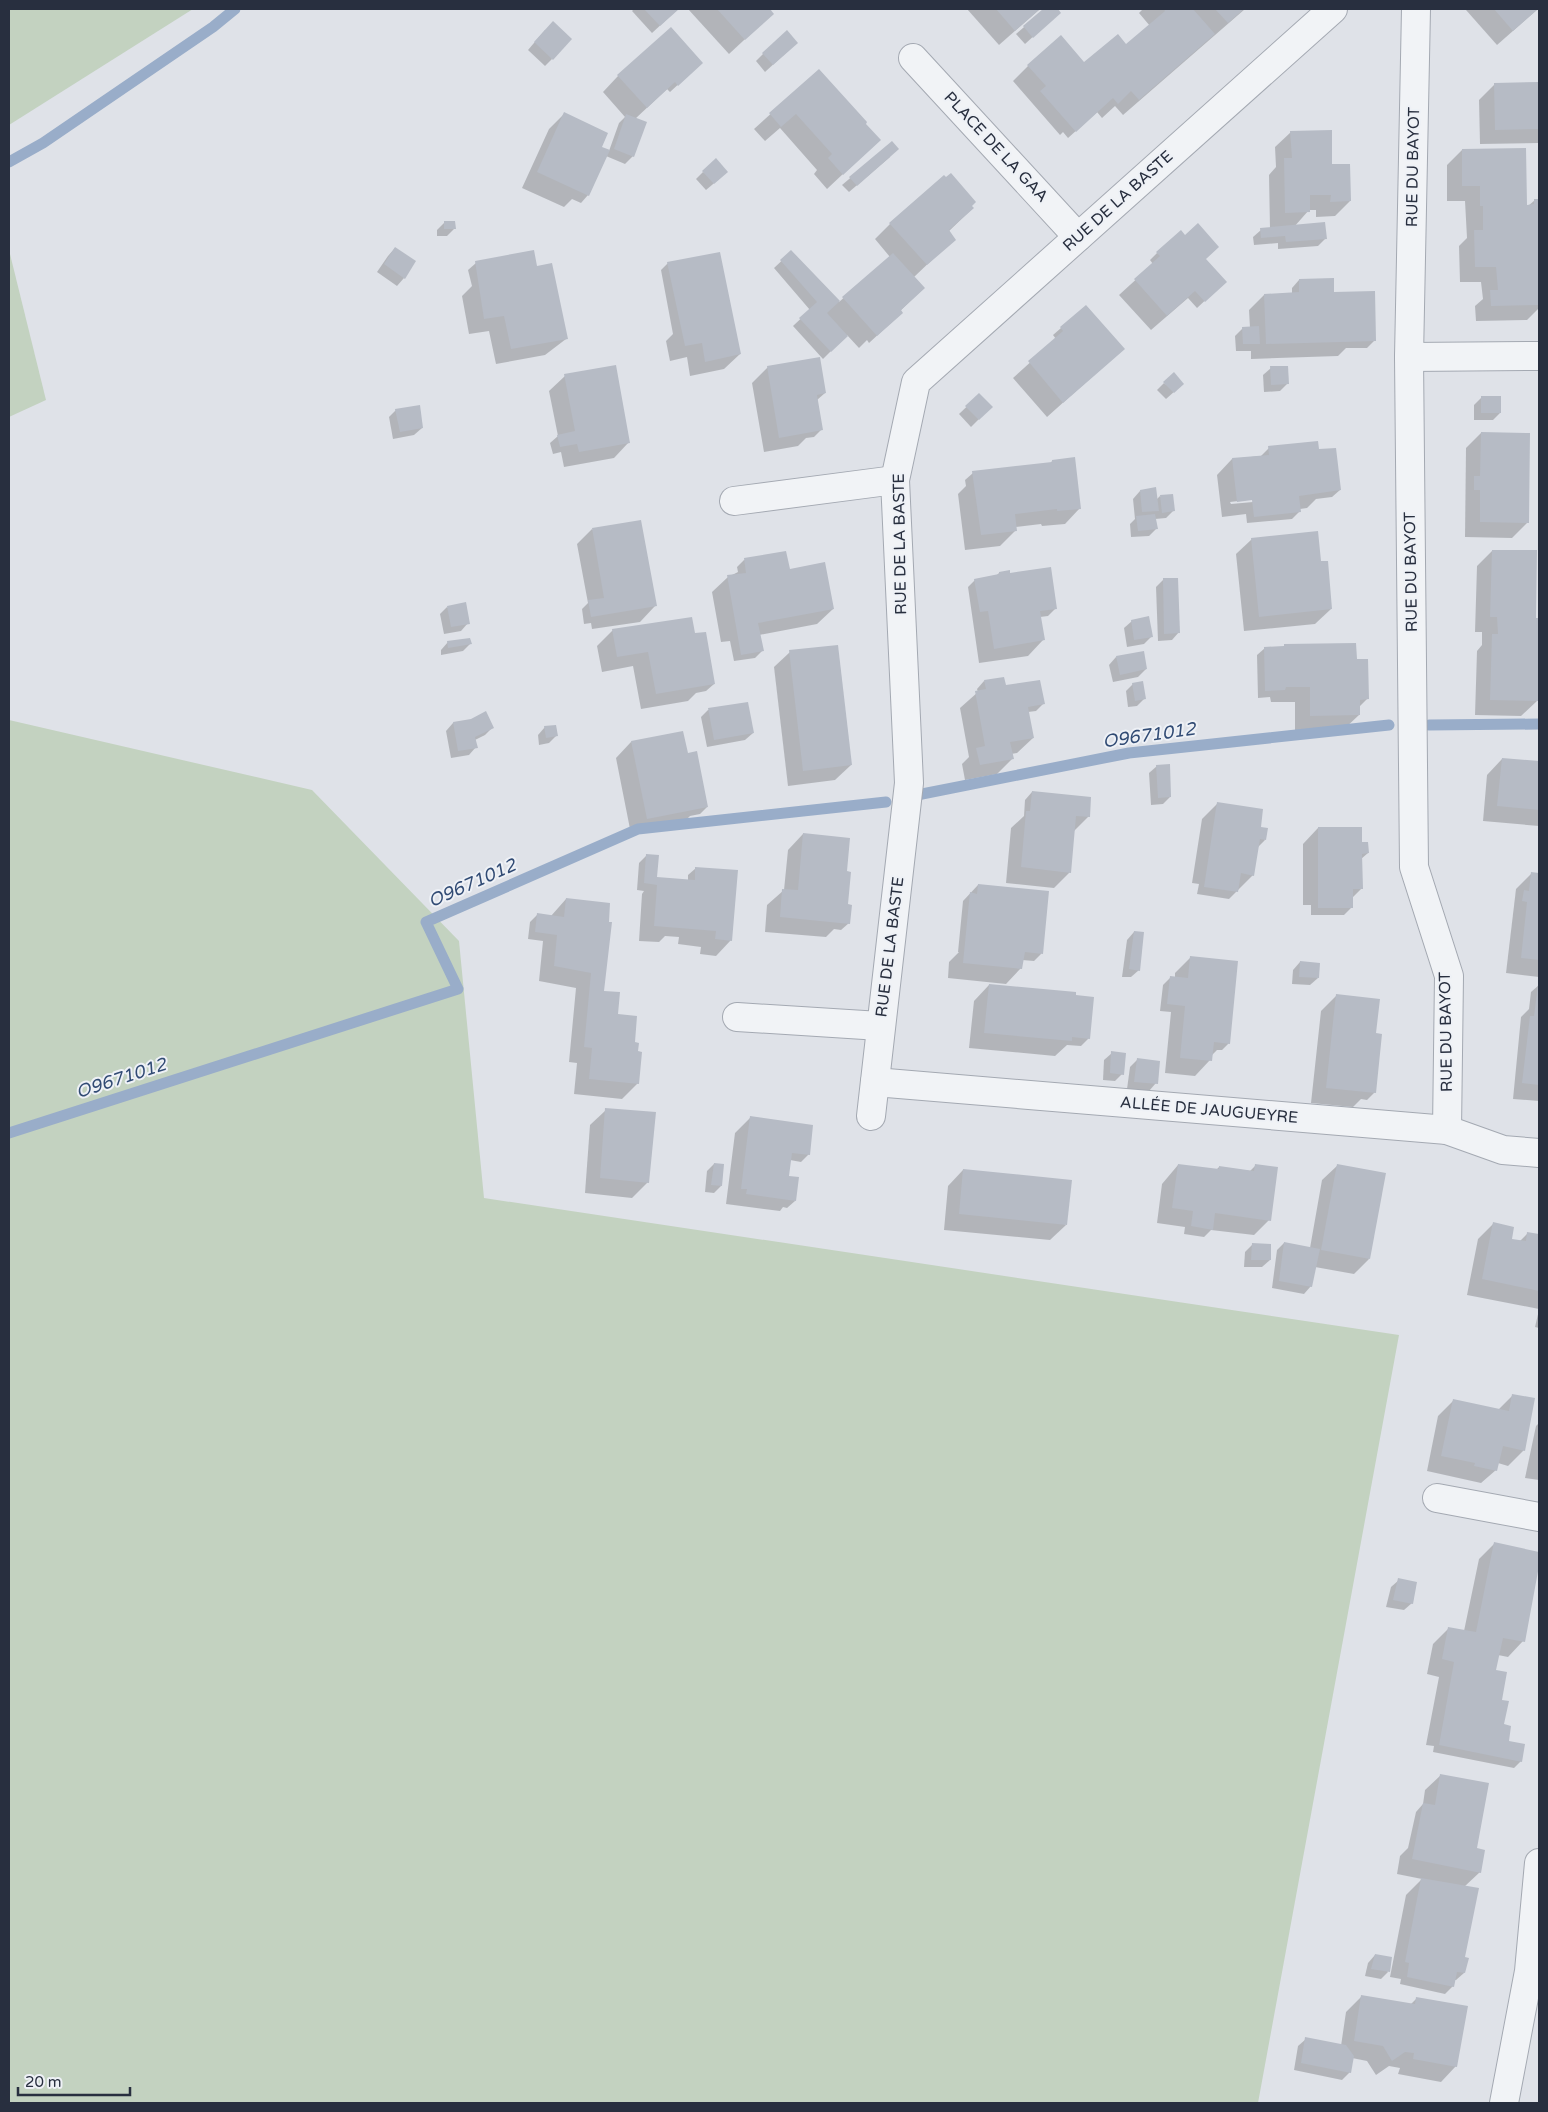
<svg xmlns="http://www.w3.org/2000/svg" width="1548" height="2112" viewBox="0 0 1548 2112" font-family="'Varela Round',sans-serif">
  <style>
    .green { fill: #c3d2c0 }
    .shadow { fill: #0003; fill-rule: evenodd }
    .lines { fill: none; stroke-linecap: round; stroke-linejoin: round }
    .stream { stroke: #99adc9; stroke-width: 11 }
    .building { fill: #b6bbc5 }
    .minor-casing { stroke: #a4a9b2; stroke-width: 30 }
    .minor { stroke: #f1f3f6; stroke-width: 28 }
    .labels { text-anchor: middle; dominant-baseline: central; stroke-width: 4; stroke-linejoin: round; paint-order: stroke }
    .street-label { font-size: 16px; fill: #282f3f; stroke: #eef1f6 }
    .water-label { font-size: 18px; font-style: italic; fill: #314b74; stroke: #eef1f6 }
  </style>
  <rect width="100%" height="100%" fill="#dfe2e8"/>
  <g class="green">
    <polygon points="9,9 193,9 9,125"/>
    <polygon points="9,250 46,400 9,417"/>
    <polygon points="9,720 312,790 459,941 484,1198 1399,1335 1258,2103 9,2103"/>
  </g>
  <g class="shadow">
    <polygon points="634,9 678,9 652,33 632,11"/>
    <polygon points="688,9 768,9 772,14 729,54"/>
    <polygon points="967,9 1040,9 999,45"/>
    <polygon points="1045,9 1056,9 1059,13 1025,44 1016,34"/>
    <polygon points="1143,9 1245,9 1123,115 1115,106 1102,118 1097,112 1068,138 1063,132 1060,135 1013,81 1028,66 1084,63 1126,46 1150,26 1139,13"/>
    <polygon points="1468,9 1538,9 1497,45 1466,10"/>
    <polygon points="545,30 552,59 545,66 528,50"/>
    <polygon points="789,50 765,72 756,61 763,54"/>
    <polygon points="694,70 670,92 667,89 635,119 645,123 633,156 625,164 606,156 588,195 581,203 572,199 564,207 522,188 549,129 564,114 600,147 609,151 619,123 625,117 603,92 618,76"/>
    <polygon points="819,70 879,140 827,189 814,174 817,170 780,128 765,141 754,129"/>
    <polygon points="1495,84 1539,84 1539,143 1480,144 1479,100"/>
    <polygon points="1291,132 1350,201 1335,216 1316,217 1316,210 1309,210 1294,227 1326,238 1318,246 1278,249 1278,243 1254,245 1253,237 1261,230 1270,229 1269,175 1276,167 1275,147"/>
    <polygon points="892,143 890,157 849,192 842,185"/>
    <polygon points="1462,150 1525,206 1528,206 1535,200 1539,200 1539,308 1527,320 1476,321 1475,306 1483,299 1481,282 1460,282 1459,246 1467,238 1465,201 1447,201 1447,165"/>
    <polygon points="703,172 719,179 706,190 696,179"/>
    <polygon points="971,206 973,208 948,232 954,239 914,277 924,288 900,311 894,320 869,343 867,340 859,348 847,335 823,359 793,326 810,310 774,268 791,252 839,302 890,257 875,239 890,224"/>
    <polygon points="445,222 454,229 447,236 437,236 437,230"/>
    <polygon points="395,248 404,278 397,286 377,272 388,256"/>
    <polygon points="1157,253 1205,259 1225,282 1197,308 1188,298 1151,330 1119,295 1153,264 1150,260"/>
    <polygon points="476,263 536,267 566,339 545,355 496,364 489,331 469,334 462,296 472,286 468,270"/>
    <polygon points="668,263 740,354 724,369 690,376 687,357 670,361 666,341 673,334 661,270"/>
    <polygon points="1299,280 1333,293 1375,340 1367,348 1346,348 1338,356 1251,359 1251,351 1236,351 1235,336 1243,328 1250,328 1249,310 1264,295 1292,294 1292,288"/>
    <polygon points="1086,306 1123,349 1047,417 1013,378 1056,339 1053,335 1061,328"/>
    <polygon points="768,367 825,393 817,400 822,429 814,437 806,438 798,446 764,452 752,383"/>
    <polygon points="1271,368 1287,384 1280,391 1264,392 1263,375"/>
    <polygon points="565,376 629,442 614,458 564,467 561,452 553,454 550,443 558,436 549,391"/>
    <polygon points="1164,383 1175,391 1166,399 1157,390"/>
    <polygon points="979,395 991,407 971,427 959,414"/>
    <polygon points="1482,397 1500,413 1493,420 1474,420 1474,405"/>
    <polygon points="396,410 422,428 414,435 393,439 389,417"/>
    <polygon points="1481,433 1528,522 1512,538 1465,537 1466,448"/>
    <path d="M1269 448 1318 450 1340 490 1332 497 1316 499 1307 508 1300 509V511L1292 519 1247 523 1246 514 1222 517 1217 475 1232 459 1261 456ZM1255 499 1253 502 1231 504 1230 502Z"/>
    <polygon points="1052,461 1080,508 1065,524 1042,526 1041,524 1015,527 1016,530 1000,546 965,550 958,494 966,486 965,480 973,473 1050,464"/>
    <polygon points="1140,491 1156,500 1160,496 1173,511 1166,518 1155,519 1156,529 1149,536 1131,537 1130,524 1135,519 1133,499"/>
    <polygon points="592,529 655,606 640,622 592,629 591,623 584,624 582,609 588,603 577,544"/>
    <polygon points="1252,539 1320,563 1331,609 1315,624 1244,631 1236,554"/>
    <polygon points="1492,551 1534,619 1539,619 1537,701 1521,716 1475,715 1477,651 1482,645 1482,632 1475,632 1477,566"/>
    <polygon points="744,560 789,570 833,609 817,624 759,635 762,651 755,658 734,661 730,641 721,642 712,592 728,577 738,572 737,567"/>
    <polygon points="999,573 1010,574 1056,608 1048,616 1040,617 1043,640 1028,656 979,663 968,587 975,580 996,576"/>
    <polygon points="1164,579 1179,632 1172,640 1158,641 1156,587"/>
    <polygon points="447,607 468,623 461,631 444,634 440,614"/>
    <polygon points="1132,621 1151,637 1144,644 1127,647 1124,628"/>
    <polygon points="613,630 694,635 714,684 706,691 696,693 688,701 641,709 633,666 602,672 597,646"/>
    <polygon points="448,642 470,644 463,651 441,655 441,650"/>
    <polygon points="1265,648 1367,699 1360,706 1359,715 1343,730 1295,731 1295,702 1271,702 1270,697 1258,698 1257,655"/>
    <polygon points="790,652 851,765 835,780 788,786 774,667"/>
    <polygon points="1116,657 1146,669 1138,677 1113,682 1109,665"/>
    <polygon points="984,681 1044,703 1036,711 1028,712 1033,738 1017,753 1011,754 1012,759 997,774 965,780 962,764 969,757 960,708 978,692 977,689"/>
    <polygon points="1133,684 1145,698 1137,706 1128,707 1126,691"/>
    <polygon points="747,703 753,733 745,740 707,747 701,717 708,710"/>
    <polygon points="472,720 493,727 485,735 475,740 476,747 469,755 451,758 446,731 453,723"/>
    <polygon points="545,727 557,735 549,743 539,745 538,735"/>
    <polygon points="631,742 687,755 707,807 700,814 690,816 682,824 631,834 616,758"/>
    <polygon points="1502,759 1539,762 1539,826 1483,821 1487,775"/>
    <polygon points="1157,766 1170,797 1163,804 1151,805 1149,773"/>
    <polygon points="1032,792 1089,816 1073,832 1070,872 1054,888 1006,883 1011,828 1024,816 1025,800"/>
    <polygon points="1218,803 1259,831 1265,840 1258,847 1253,875 1229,899 1197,894 1199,884 1192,883 1202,819"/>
    <polygon points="1318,828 1361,843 1368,853 1361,859 1362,888 1352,898 1352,907 1344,915 1311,915 1311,905 1303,905 1303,844"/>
    <polygon points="803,834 846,905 849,923 841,930 834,929 826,937 765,932 767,905 784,890 788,850"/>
    <polygon points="647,855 656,878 688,881 688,875 696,868 731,940 716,956 700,954 701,947 678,944 679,937 665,936 659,942 639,941 642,894 644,891 637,890 639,863"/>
    <polygon points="1531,874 1539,875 1539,977 1506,973 1516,889"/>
    <polygon points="978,885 1048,892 1041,954 1034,961 1022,960 1021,968 1006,984 948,978 949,962 959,952 958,952 963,901"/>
    <polygon points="566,899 603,992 633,1046 638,1083 622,1099 574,1094 577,1063 569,1062 576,988 539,981 543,941 528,939 530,922 537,915 551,916"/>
    <polygon points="1134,932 1139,970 1131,977 1122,977 1127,940"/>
    <polygon points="1191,957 1229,1043 1222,1050 1217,1050 1211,1056 1210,1060 1195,1076 1165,1073 1171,1012 1160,1011 1163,985 1171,977 1175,977 1175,973"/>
    <polygon points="1300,962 1318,978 1310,985 1292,984 1293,970"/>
    <polygon points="989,985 1089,1038 1081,1046 1067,1045 1055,1056 969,1048 974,1001"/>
    <polygon points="1539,985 1539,1101 1513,1099 1521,1017 1529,1009 1531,992"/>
    <polygon points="1337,995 1374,1037 1375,1092 1367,1100 1361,1099 1353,1107 1311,1103 1321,1011"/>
    <polygon points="1112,1053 1122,1074 1115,1081 1103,1080 1104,1060"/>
    <polygon points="1137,1060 1156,1083 1149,1091 1127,1089 1130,1067"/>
    <polygon points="606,1110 648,1182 632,1198 585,1193 590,1125"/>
    <polygon points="750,1118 809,1154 801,1162 790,1160 788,1177 795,1201 787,1208 783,1207 780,1211 726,1204 735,1133"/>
    <polygon points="714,1164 721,1186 714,1193 705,1192 707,1171"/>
    <polygon points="1178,1165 1216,1170 1219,1167 1250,1171 1256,1165 1269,1220 1254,1235 1211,1230 1204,1237 1184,1234 1185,1227 1157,1223 1162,1184"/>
    <polygon points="1338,1165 1369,1259 1354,1274 1315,1267 1311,1286 1304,1294 1272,1288 1277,1250 1284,1243 1310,1248 1322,1180"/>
    <polygon points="963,1170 1066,1225 1050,1240 944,1230 948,1186"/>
    <polygon points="1493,1224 1511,1240 1520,1241 1528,1233 1539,1235 1539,1309 1467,1295 1478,1239"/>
    <polygon points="1252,1245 1270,1260 1262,1267 1244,1267 1245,1252"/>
    <polygon points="1539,1310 1539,1328 1535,1327"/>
    <polygon points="1513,1395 1524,1450 1508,1466 1498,1463 1496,1470 1481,1483 1427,1471 1438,1416 1453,1401 1498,1410"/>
    <polygon points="1539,1423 1539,1480 1525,1478 1536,1426"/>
    <polygon points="1494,1544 1539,1553 1523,1641 1508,1657 1498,1655 1495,1671 1507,1742 1521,1761 1514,1768 1433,1752 1434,1746 1426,1745 1439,1677 1427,1674 1433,1644 1449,1628 1464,1631 1479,1559"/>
    <polygon points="1399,1580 1412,1603 1404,1610 1386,1607 1391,1587"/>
    <polygon points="1441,1775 1476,1849 1480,1872 1464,1887 1464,1973 1456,1980 1454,1980 1453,1986 1445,1994 1400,1984 1401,1979 1390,1977 1406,1895 1422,1879 1397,1874 1400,1856 1408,1848 1416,1812 1423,1804 1425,1790"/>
    <polygon points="1375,1955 1388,1972 1381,1979 1365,1976 1368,1963"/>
    <polygon points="1361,1997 1410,2005 1417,1998 1456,2066 1441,2082 1398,2074 1400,2068 1389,2066 1376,2075 1367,2061 1352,2058 1350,2072 1342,2080 1294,2070 1298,2046 1306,2039 1341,2046 1346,2012"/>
  </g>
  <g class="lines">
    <g class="stream">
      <polyline points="9,162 43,143 213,27 235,9"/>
      <polyline points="1429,725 1539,724"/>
      <polyline points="917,795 1129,753 1389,725"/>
      <polyline points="9,1133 458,989 426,922 638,829 886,802"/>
    </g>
  </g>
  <g class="building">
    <polygon points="644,9 679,9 660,26"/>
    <polygon points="717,9 770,9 774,14 745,40"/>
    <polygon points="996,9 1040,9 1015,31"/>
    <polygon points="1043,9 1058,9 1061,13 1033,38 1023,26"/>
    <polygon points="1164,9 1193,9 1215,34 1139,100 1131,91 1118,104 1113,98 1076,132 1040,91 1046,86 1027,65 1061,35 1084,62 1118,34 1126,44 1165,11"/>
    <polygon points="1215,9 1244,9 1228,23"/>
    <polygon points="1494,9 1538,9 1513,31"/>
    <polygon points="553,21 572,39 553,60 534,42"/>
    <polygon points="671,27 703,63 678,86 675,82 647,108 617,75"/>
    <polygon points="787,30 798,43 773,65 762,53"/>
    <polygon points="819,69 867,122 866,124 881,140 843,175 828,158 832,154 796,114 781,127 769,113"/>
    <polygon points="1539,82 1539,129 1495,130 1494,83"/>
    <polygon points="564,112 608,133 602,147 610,150 589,196 537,172"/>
    <polygon points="626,114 647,122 634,157 614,149"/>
    <polygon points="1332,130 1332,164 1350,164 1351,201 1330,202 1331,195 1310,195 1310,212 1285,213 1284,158 1292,158 1290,131"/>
    <polygon points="892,141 899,149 857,186 849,177"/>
    <polygon points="1526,148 1527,205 1534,204 1534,199 1539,199 1539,305 1491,306 1490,290 1498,290 1496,267 1475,267 1474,230 1483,230 1483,206 1480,206 1480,186 1462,186 1462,149"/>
    <polygon points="716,158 728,172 714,184 702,171"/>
    <polygon points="951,173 976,202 972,206 974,208 949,230 956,240 927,265 889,223 944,175 946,177"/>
    <polygon points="444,221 455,221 456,229 444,229"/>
    <polygon points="1325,222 1327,239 1286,242 1285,236 1261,238 1260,228"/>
    <polygon points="1198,223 1219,247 1206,259 1227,282 1205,302 1195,291 1167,316 1134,279 1160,256 1156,252 1181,230 1185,235"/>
    <polygon points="395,247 416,261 405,279 384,264"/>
    <polygon points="534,250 537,266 552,263 568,339 511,349 504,316 484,319 475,261"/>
    <polygon points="791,250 840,301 827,313 848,336 831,352 799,318 817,302 780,260"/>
    <polygon points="720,252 741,354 705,362 702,343 685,346 667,262"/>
    <polygon points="893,253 925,288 901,310 903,313 877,336 842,297"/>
    <polygon points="1334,278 1334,292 1375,291 1376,341 1266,344 1264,294 1299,292 1299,279"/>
    <polygon points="1086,305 1125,349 1063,403 1028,361 1063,331 1060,327"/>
    <polygon points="1259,326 1260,344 1243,344 1242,327"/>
    <polygon points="820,357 826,393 817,395 823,430 779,438 767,366"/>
    <polygon points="616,365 630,443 579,452 577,444 560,447 557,435 575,431 564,374"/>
    <polygon points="1270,366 1288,366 1289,384 1271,385"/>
    <polygon points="1174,372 1184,384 1174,393 1163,382"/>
    <polygon points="979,393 993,407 979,420 965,406"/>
    <rect x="1481" y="396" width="20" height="17"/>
    <polygon points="420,405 423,428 400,432 395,409"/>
    <polygon points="1481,432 1530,433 1529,523 1480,522 1480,490 1474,490 1474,476 1480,476"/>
    <polygon points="1318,441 1319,449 1336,448 1341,490 1299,496 1301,512 1254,517 1252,500 1237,502 1232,458 1269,455 1268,446"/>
    <polygon points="1075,457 1081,509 1057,511 1057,509 1015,514 1017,531 981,535 972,471 1052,462 1052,460"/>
    <polygon points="1156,487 1159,511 1142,512 1140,490"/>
    <polygon points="1173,494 1175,511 1162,513 1160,495"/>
    <polygon points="1155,514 1158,529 1138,531 1136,516"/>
    <polygon points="641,520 657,606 591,617 588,600 604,598 592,528"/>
    <polygon points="1318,531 1321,561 1328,561 1332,609 1259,617 1251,538"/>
    <polygon points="1492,550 1537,550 1536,618 1539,618 1538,701 1490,700 1492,634 1498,634 1497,617 1490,617"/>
    <polygon points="786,551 790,569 825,562 834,609 758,623 764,651 741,655 727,575 746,573 744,558"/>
    <polygon points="1051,567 1057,609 1040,611 1045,640 994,649 988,611 980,612 974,579 999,574 999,572 1010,570 1010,573"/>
    <polygon points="1163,578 1178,578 1180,633 1164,634"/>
    <polygon points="466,602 470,624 451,627 447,606"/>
    <polygon points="1149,616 1153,637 1134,640 1131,620"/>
    <polygon points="692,617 695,633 706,632 715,684 656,694 648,652 617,657 612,629"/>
    <polygon points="470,638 472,644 448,648 447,641"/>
    <polygon points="1356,643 1357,659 1368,659 1369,699 1360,700 1360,715 1310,716 1310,687 1286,687 1285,690 1265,691 1264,647 1284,646 1284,644"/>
    <polygon points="838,645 852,765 803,771 789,650"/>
    <polygon points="1144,651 1147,669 1120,675 1116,656"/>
    <polygon points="1004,677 1006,685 1040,680 1045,704 1028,707 1034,738 1010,742 1014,759 980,765 976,748 985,746 975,691 986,689 984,680"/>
    <polygon points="1143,681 1146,699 1135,701 1132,683"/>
    <polygon points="748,702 754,733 714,740 708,708"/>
    <polygon points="486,711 494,728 475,737 478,748 458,751 453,722 471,719"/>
    <polygon points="556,725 558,736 546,738 544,726"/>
    <polygon points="683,731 688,753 697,751 708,807 647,819 631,741"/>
    <polygon points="1502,758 1539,761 1539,810 1497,806"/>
    <polygon points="1170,764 1171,797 1158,798 1156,765"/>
    <polygon points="1032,791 1091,797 1090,817 1076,816 1071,873 1021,867 1026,811 1030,811"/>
    <polygon points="1217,802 1263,809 1261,827 1268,828 1266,840 1260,839 1254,876 1241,873 1238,892 1204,887"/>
    <polygon points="1318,827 1362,827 1362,842 1368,842 1369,853 1362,854 1363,889 1353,889 1353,908 1318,908"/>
    <polygon points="803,833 850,838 847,871 851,872 848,904 852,905 850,924 780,917 782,889 798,890"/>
    <polygon points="646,854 659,855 657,877 695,880 695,867 738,870 732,941 715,939 716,931 654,926 657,885 644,883"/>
    <polygon points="1531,872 1539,873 1539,960 1521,958 1527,902 1522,901 1524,890 1529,891"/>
    <polygon points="978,884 1049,891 1043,954 1025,952 1022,969 963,963 970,892 977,894"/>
    <polygon points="566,898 610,903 609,922 612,922 604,991 620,992 618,1014 637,1016 635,1042 639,1043 638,1051 642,1052 639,1084 589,1079 592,1048 584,1047 591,973 554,966 557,935 535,932 537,913 564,917"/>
    <polygon points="1134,931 1144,932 1140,971 1129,969"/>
    <polygon points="1190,956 1238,961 1230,1044 1214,1042 1212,1061 1180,1058 1185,1006 1167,1004 1170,976 1188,978"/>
    <polygon points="1300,961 1320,963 1319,978 1299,977"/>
    <polygon points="989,984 1076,992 1076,995 1094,997 1090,1039 1072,1037 1072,1041 984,1033"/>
    <polygon points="1538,985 1539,985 1539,1085 1522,1083 1530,1016 1534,1016"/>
    <polygon points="1336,994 1380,999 1376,1033 1382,1034 1376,1093 1326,1088"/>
    <polygon points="1111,1051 1126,1053 1124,1075 1110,1073"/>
    <polygon points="1137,1058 1160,1061 1158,1084 1134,1082"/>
    <polygon points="605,1108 656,1112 649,1183 600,1178"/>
    <polygon points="750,1116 813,1125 810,1155 792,1153 789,1176 799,1177 796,1201 746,1194 747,1189 741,1189"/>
    <polygon points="714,1163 724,1164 722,1186 711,1185"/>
    <polygon points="1178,1164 1219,1169 1219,1166 1254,1171 1255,1164 1278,1167 1271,1221 1215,1213 1213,1230 1191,1226 1193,1211 1172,1208"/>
    <polygon points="1337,1164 1386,1173 1370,1259 1321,1250"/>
    <polygon points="963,1169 1072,1180 1067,1225 959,1214"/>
    <polygon points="1493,1222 1514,1227 1512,1239 1526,1241 1527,1232 1539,1234 1539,1291 1482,1279"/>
    <polygon points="1284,1242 1320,1249 1312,1287 1279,1281"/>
    <polygon points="1252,1243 1271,1244 1271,1260 1251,1260"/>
    <polygon points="1512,1394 1535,1398 1525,1451 1503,1446 1497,1471 1474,1466 1475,1463 1441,1456 1453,1399 1509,1411"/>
    <polygon points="1494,1542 1539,1552 1539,1566 1525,1642 1503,1638 1496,1670 1507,1672 1502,1700 1509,1701 1504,1724 1511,1726 1509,1741 1525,1744 1522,1762 1439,1745 1454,1662 1442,1659 1448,1627 1476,1632"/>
    <polygon points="1398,1578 1417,1582 1413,1604 1393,1600"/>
    <polygon points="1440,1774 1489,1783 1477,1848 1485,1850 1481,1873 1412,1859 1423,1803 1435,1805"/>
    <polygon points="1421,1878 1479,1888 1465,1957 1469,1958 1465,1973 1457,1972 1454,1987 1407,1977 1409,1963 1405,1962"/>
    <polygon points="1375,1954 1392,1957 1390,1972 1371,1969"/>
    <polygon points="1361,1995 1415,2004 1416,1997 1468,2006 1457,2067 1413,2059 1414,2053 1405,2052 1392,2061 1383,2046 1354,2041"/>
    <polygon points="1305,2037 1346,2045 1354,2056 1351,2073 1301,2063"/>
  </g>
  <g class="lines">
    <defs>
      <g id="minor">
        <polyline points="1416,9 1409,357 1414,867 1449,976 1447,1130"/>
        <polyline points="913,58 1078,237"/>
        <polyline points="1409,357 1539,356"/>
        <polyline points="734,501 895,480"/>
        <polyline points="737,1017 880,1026"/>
        <polyline points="875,1082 1447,1130 1503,1150 1539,1153"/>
        <polyline points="871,1116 909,783 895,480 916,382 1333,9"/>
        <polyline points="1437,1498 1539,1517"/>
        <polyline points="1504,2103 1529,1971 1539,1863"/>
      </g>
    </defs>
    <use href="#minor" class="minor-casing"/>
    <use href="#minor" class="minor"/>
  </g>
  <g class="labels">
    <g class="street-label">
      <text transform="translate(996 147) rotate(47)">PLACE DE LA GAA</text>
      <text transform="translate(1413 167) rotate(-89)">RUE DU BAYOT</text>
      <text transform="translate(1118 201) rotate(-42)">RUE DE LA BASTE</text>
      <text transform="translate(900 544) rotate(-91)">RUE DE LA BASTE</text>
      <text transform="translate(1411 572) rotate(-91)">RUE DU BAYOT</text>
      <text transform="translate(890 947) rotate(-83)">RUE DE LA BASTE</text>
      <text transform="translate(1446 1032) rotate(-91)">RUE DU BAYOT</text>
      <text transform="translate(1209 1110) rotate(5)">ALLÉE DE JAUGUEYRE</text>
    </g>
    <g class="water-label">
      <text transform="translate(1149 735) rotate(-8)">O9671012</text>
      <text transform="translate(472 883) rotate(-24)">O9671012</text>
      <text transform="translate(121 1078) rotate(-18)">O9671012</text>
    </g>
  </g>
  <rect width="1548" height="2112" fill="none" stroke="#282f3f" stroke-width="20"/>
  <path d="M18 2087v8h112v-8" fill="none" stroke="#282f3f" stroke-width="2.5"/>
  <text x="25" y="2087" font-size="15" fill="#282f3f" stroke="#eef1f6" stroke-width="4" paint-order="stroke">20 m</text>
</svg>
